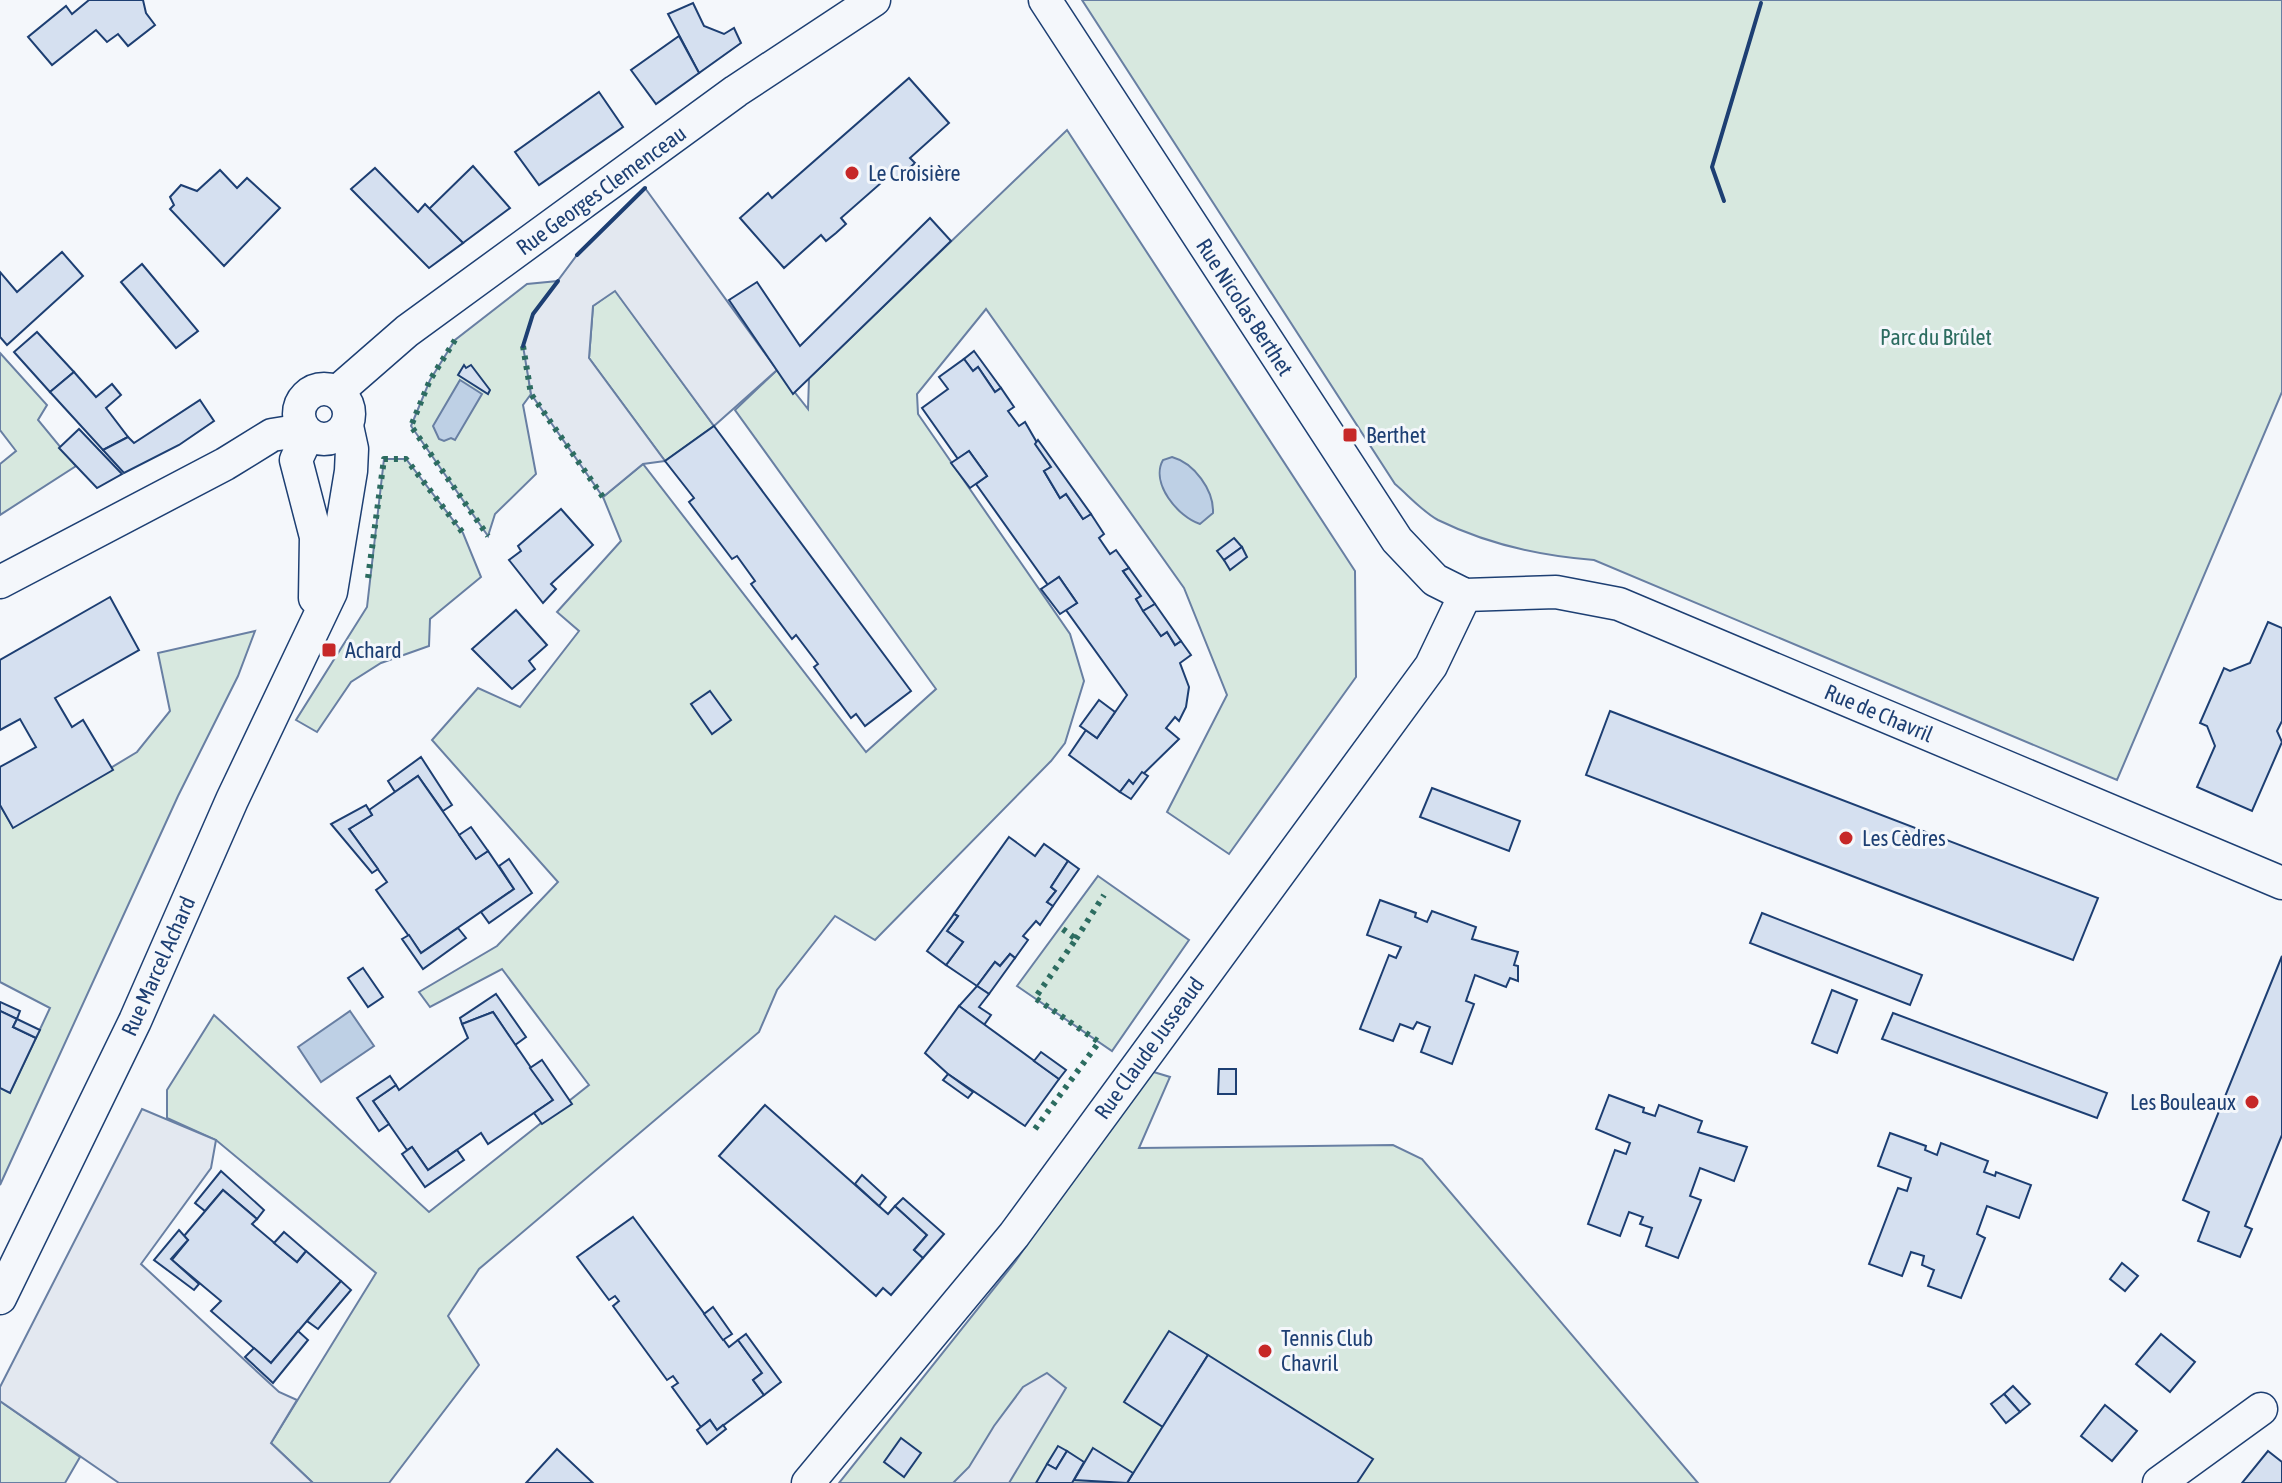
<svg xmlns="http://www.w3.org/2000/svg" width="2282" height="1483" viewBox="0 0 2282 1483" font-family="'Asap Condensed',sans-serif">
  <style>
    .green { fill: #d7e8df; stroke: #687fa3; stroke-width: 2 }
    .parking { fill: #e3e8f0; stroke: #687fa3; stroke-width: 2 }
    .water { fill: #bed0e5; stroke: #687fa3; stroke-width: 2 }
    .building { fill: #d5e0f0; stroke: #1d3f73; stroke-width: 2 }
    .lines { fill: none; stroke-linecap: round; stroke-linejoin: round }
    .minor-casing { stroke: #1d3f73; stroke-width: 35 }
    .minor { stroke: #f4f7fb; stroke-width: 32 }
    .hedge { stroke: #2c6c60; stroke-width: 6; stroke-dasharray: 4 6; stroke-linecap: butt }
    .wall { stroke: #1d3f73; stroke-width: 4 }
    .poi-dot { fill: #c62828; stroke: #f4f7fb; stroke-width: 3 }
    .labels { text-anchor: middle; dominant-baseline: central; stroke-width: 6; stroke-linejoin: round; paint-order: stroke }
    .poi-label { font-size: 22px; fill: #1d3f73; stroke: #f4f7fb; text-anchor: start }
    .street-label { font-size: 22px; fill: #1d3f73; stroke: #f4f7fb }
    .park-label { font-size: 22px; fill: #2c6c60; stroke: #f4f7fb }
  </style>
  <rect width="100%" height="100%" fill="#f4f7fb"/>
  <g class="green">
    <path d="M1082 0H2282V392L2117 780 1594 560C1541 556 1487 544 1438 520 1423 512 1408 495 1395 484Z"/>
    <polygon points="1067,130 1355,571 1356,677 1229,854 1167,812 1227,695 1184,588 986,309 917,394 918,414 1070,634 1084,681 1065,743 1051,761 875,940 835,916 777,990 759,1032 479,1269 448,1316 479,1365 389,1483 313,1483 271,1443 376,1273 216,1140 167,1118 167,1090 214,1015 429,1212 589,1085 502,969 430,1007 419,992 497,946 558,882 432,740 478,688 520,707 579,631 557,612 621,541 603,497 643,464 866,752 936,689 735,410 777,370 808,409 809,378"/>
    <path d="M558 281C522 327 522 337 531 394L523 405 536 474 495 514 488 536 411 426 430 380 455 340 527 284Z"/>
    <polygon points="615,290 714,426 665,461 589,358 593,306"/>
    <polygon points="0,353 47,405 38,420 76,466 0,515 0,464 16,451 0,430"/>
    <polygon points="384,459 406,459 463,533 481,577 430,619 429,646 381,663 351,682 317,732 296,720 367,607"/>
    <polygon points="255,631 238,676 178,796 0,1185 0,1088 10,1093 50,1008 0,982 0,805 13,827 137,752 170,711 158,653"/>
    <polygon points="1098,876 1189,940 1112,1051 1017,986"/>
    <polygon points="1147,1070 1170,1077 1139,1148 1393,1145 1422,1159 1698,1483 839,1483 1015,1262"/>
    <polygon points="0,1401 80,1457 65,1483 0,1483"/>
  </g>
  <g class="parking">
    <polygon points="645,188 777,370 714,426 615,291 593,306 589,358 665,461 643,464 603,497 531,394 523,346 533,314 577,255"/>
    <polygon points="142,1109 216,1140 211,1168 141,1264 279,1392 297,1400 271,1443 313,1483 119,1483 0,1401 0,1387"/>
    <polygon points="1047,1373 1066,1388 1009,1483 953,1483 969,1467 994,1426 1023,1387"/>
  </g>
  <g class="water">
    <polygon points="460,380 482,394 455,440 451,438 444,441 439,439 433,426"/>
    <path d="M1172 457C1194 463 1214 490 1213 513L1200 524C1178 517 1150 483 1163 460Z"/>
    <polygon points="350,1011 374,1046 321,1082 298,1047"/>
  </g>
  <g class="building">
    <polygon points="89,0 143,0 146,13 155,25 128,46 118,34 107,42 96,30 52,65 28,37 66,6 72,14"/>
    <polygon points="693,3 704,26 724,34 734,28 741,43 699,73 668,14"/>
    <polygon points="679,36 699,73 656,104 631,70"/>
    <polygon points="909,78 949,123 910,158 915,163 906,171 895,180 890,175 841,218 846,224 836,233 826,241 821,235 784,268 740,218 768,193 772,198"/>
    <polygon points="599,92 623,127 539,185 515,152"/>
    <polygon points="473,166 510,208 463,243 429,209"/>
    <polygon points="375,168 418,212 425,204 463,243 429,268 351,189"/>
    <polygon points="220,170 237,188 247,178 280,208 224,266 170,209 174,205 170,197 181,185 197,191"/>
    <polygon points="930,218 951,241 793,394 729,300 757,282 800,346"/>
    <polygon points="62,252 83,276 7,345 0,337 0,272 17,292"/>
    <polygon points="142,264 198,331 176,348 121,282"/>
    <polygon points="37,332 74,372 50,392 14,352"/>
    <polygon points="974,351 1001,388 995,392 978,367 973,371 964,359"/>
    <polygon points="964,359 973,371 978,367 995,392 1001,388 1014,407 1008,411 1019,426 1025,422 1051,467 1044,471 1060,498 1066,494 1083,519 1091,514 1104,534 1099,538 1110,554 1116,550 1129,568 1123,571 1141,596 1136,599 1161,636 1167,632 1175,645 1181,641 1191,655 1180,663 1189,687 1186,707 1179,721 1175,717 1166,728 1179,739 1133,784 1129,780 1120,792 1069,755 1086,730 1097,738 1127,695 1066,610 1077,603 1059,577 1048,585 976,484 987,476 969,451 958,459 922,408 948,389 939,377"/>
    <polygon points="464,365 466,368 471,365 490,390 488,394 458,375"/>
    <polygon points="74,372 96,397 112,384 121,395 106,408 128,437 103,450 50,392"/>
    <polygon points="200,400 214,421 179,445 124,473 103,450 128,437 134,443"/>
    <polygon points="714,426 911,691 865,726 856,714 851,718 814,667 818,664 796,635 792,639 751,584 755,581 737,556 732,559 689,502 694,498 665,461"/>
    <polygon points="79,429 122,474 97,488 59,448"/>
    <polygon points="1038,440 1091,514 1083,519 1066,494 1060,498 1044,471 1051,467 1035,444"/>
    <polygon points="969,451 987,476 970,488 951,463"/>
    <polygon points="561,509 593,545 551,584 556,589 543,603 509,560 521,551 518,546"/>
    <polygon points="1234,538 1242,547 1224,560 1217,551"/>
    <polygon points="1242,547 1247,557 1230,570 1224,560"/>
    <polygon points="1129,568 1155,604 1143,611 1136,599 1141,596 1123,571"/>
    <polygon points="1059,577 1077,603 1060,614 1041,589"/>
    <polygon points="110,597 139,650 55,698 72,727 83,720 113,770 13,828 0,805 0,767 36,747 20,719 0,730 0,660"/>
    <polygon points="1155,604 1181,641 1175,645 1167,632 1161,636 1143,611"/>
    <polygon points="516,610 547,645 529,661 535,669 512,689 472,649"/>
    <polygon points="2268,622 2282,628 2282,721 2277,731 2282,742 2252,811 2197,787 2215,746 2207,726 2200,723 2224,668 2230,671 2250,663"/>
    <polygon points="710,691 731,720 712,734 691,704"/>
    <polygon points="1099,700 1115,712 1097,738 1080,726"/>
    <polygon points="1610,711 2098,898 2073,960 1586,775"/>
    <polygon points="421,757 452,805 443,811 418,776 395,792 388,781"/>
    <polygon points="1142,772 1148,776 1131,799 1120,792 1129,780 1133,784"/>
    <polygon points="418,776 476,859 488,851 514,889 421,953 376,890 387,882 349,829 372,815 369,810"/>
    <polygon points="1432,788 1520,821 1509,851 1420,817"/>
    <polygon points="366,805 372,815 349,829 378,869 372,873 331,824"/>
    <polygon points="471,827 488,851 476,859 459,835"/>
    <polygon points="1009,837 1035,856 1044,844 1068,861 1051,887 1056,891 1047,902 1053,906 1040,925 1036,921 1023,936 1028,940 1015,958 1010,954 1000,966 995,962 977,986 946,965 963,942 947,931 958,916 954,914"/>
    <polygon points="509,859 532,893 489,923 481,912 514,889 499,866"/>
    <polygon points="1068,861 1079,869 1053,906 1047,902 1056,891 1051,887"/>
    <polygon points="1380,900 1416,913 1415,917 1427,922 1432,911 1476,927 1472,939 1518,952 1514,965 1518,966 1518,981 1510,978 1506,987 1475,975 1466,1001 1474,1004 1452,1064 1421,1052 1430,1027 1417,1022 1413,1029 1400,1024 1393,1041 1360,1029 1389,955 1396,958 1401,947 1367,935"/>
    <polygon points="1762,913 1922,975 1910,1005 1750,943"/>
    <polygon points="954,914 958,916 947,931 963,942 946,965 927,951"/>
    <polygon points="458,928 466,938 423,969 402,939 409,935 421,953"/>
    <polygon points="1010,954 1015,958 989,994 977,986 995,962 1000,966"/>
    <polygon points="2282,956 2282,1135 2245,1226 2252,1229 2240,1257 2198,1241 2209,1212 2183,1200"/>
    <polygon points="363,968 383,997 368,1007 348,978"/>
    <polygon points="977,986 989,994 979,1007 991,1015 984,1025 959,1006"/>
    <polygon points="1832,990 1857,1000 1837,1053 1812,1043"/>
    <polygon points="496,994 526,1037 515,1045 493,1012 462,1024 460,1018"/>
    <polygon points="0,1002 20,1011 17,1019 0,1011"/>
    <polygon points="959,1006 1059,1079 1025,1126 948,1074 925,1053"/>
    <polygon points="0,1011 17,1019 13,1027 36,1038 10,1093 0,1088"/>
    <polygon points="493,1012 553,1100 488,1144 481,1133 428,1170 412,1147 407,1150 373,1101 396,1085 399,1090 468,1038 462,1024"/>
    <polygon points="1893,1013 2107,1093 2097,1118 1882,1039"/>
    <polygon points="17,1019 40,1030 36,1038 13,1027"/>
    <polygon points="1041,1052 1066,1070 1059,1079 1034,1061"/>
    <polygon points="542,1060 572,1104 542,1124 534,1113 553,1100 530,1068"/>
    <polygon points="1219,1069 1236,1069 1236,1094 1218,1094"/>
    <polygon points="948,1074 973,1092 968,1098 943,1080"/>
    <polygon points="390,1076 396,1085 373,1101 389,1124 379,1131 357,1098"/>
    <polygon points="1609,1095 1644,1108 1643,1112 1655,1116 1659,1105 1702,1121 1698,1132 1747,1147 1734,1181 1700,1168 1690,1196 1701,1200 1678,1258 1646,1246 1652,1228 1640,1224 1643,1217 1629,1212 1620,1236 1588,1224 1615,1150 1626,1154 1630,1143 1596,1129"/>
    <polygon points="765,1105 888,1214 895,1206 927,1235 914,1250 923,1258 891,1295 883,1288 876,1296 719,1156"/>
    <polygon points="1890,1133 1926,1146 1925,1150 1937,1155 1941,1143 1988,1161 1984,1172 1995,1176 1996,1172 2031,1185 2019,1218 1987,1206 1977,1234 1985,1238 1961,1298 1928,1286 1934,1270 1922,1265 1924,1256 1911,1252 1902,1276 1869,1264 1898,1188 1907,1191 1911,1178 1878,1166"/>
    <polygon points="412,1147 428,1170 457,1150 464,1160 425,1187 402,1154"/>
    <polygon points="221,1171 264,1210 257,1219 223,1190 205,1211 195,1203"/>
    <polygon points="862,1175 886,1197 879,1206 855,1184"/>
    <polygon points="223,1190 257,1219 252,1224 297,1262 306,1251 341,1281 271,1363 211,1311 221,1301 172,1260 188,1240 184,1236"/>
    <polygon points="903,1198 944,1234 923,1258 914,1250 927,1235 895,1206"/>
    <polygon points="633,1217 729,1347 738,1340 762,1373 753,1380 764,1395 717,1430 710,1420 701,1427 672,1387 678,1383 673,1376 667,1380 613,1306 619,1301 615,1296 609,1300 577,1257"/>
    <polygon points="179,1230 188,1240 171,1259 199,1284 194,1290 154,1260"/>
    <polygon points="284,1232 306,1251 297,1262 274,1243"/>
    <polygon points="2122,1263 2138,1276 2125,1291 2110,1279"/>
    <polygon points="341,1281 351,1290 318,1329 307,1321"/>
    <polygon points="713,1307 732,1334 723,1340 704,1314"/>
    <polygon points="298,1331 308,1340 273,1383 245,1357 254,1348 271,1363"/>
    <polygon points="1169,1331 1208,1355 1163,1427 1124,1402"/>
    <polygon points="746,1334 781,1382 764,1395 753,1380 762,1373 738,1340"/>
    <polygon points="2161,1334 2195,1362 2170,1392 2136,1364"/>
    <polygon points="1208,1355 1373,1459 1357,1483 1127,1483"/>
    <polygon points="2013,1386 2030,1404 2020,1412 2004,1394"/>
    <polygon points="2004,1394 2020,1412 2006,1423 1991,1404"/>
    <polygon points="2105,1405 2137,1431 2112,1461 2081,1436"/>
    <polygon points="710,1420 717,1430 723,1425 726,1429 707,1444 697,1430"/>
    <polygon points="901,1438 921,1453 904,1477 884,1462"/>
    <polygon points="1058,1446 1067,1451 1056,1469 1047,1464"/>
    <polygon points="1093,1448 1133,1473 1127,1483 1074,1480"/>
    <polygon points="557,1449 593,1483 526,1483"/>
    <polygon points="1067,1451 1084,1462 1072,1483 1036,1483 1047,1464 1056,1469"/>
    <polygon points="2268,1451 2282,1462 2282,1483 2242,1483"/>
  </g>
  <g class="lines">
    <defs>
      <g id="minor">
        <polyline points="1045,0 1397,540 1435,580 1465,595 1556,592 1619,604 2282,883"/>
        <circle cx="324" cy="414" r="25"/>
        <polyline points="337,392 407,331 736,91 874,0"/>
        <polyline points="308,434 296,460 316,537 315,598"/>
        <polyline points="0,582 225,464 272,435 303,430"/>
        <polyline points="0,1298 135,1021 232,800 331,592 351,471 352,449 347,426"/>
        <polyline points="808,1483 1014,1235 1431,666 1465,595"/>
        <polyline points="2159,1483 2261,1409"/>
      </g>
    </defs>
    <use href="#minor" class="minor-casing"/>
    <use href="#minor" class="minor"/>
    <g class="hedge">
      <polyline points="455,340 430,380 411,426 488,536"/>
      <polyline points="523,346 531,394 603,497"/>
      <polyline points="368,578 384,459 406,459 463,533"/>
      <polyline points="1076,939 1104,895"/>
      <polyline points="1035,1129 1099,1042 1035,998 1076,939 1060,927"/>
    </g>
    <g class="wall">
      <polyline points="1724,201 1712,167 1761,3"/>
      <polyline points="577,255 645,188"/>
      <polyline points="523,346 533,314 558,281"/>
    </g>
  </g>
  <g class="poi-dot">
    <circle cx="852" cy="173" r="8"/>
    <rect x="1342" y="427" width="16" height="16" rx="4"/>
    <rect x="321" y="642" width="16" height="16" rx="4"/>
    <circle cx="1846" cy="838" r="8"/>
    <circle cx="2252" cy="1102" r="8"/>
    <circle cx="1265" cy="1351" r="8"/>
  </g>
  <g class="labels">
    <g class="poi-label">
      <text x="868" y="173">Le Croisière</text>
      <text x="1366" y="435">Berthet</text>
      <text x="345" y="650">Achard</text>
      <text x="1862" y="838">Les Cèdres</text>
      <text x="2236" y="1102" text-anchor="end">Les Bouleaux</text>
      <text x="1281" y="1338">Tennis Club<tspan x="1281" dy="25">Chavril</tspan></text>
    </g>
    <g class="street-label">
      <text transform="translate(601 190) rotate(-36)">Rue Georges Clemenceau</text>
      <text transform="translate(1245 307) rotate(57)">Rue Nicolas Berthet</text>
      <text transform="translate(1879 713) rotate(23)">Rue de Chavril</text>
      <text transform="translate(158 966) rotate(-66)">Rue Marcel Achard</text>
      <text transform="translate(1149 1048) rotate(-54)">Rue Claude Jusseaud</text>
    </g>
    <g class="park-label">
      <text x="1936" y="337">Parc du Brûlet</text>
    </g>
  </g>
</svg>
